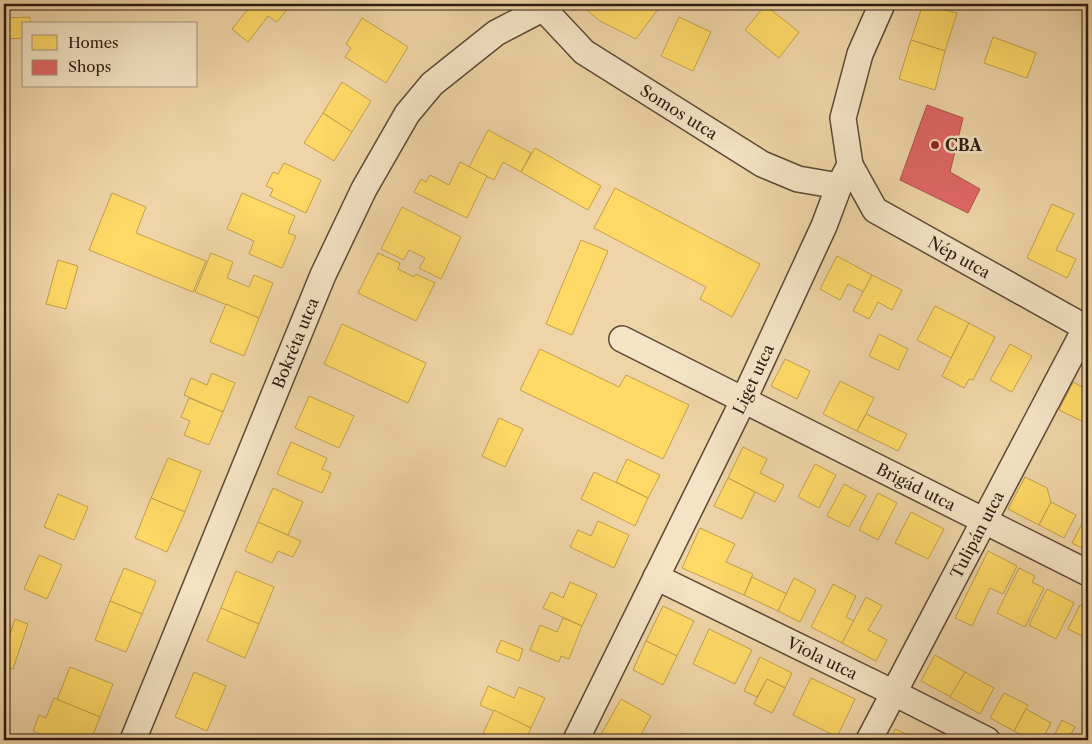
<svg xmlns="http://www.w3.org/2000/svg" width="1092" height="744" viewBox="0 0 1092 744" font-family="'Libre Caslon Text',serif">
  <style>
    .homes { fill: #ffd966; stroke: #c0a04c }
    .shops { fill: #e06666; stroke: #aa504c }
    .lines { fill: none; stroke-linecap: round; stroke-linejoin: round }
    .minor-casing { stroke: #5c4936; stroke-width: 28 }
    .minor { stroke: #f4e3c5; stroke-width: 25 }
    .poi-dot { fill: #8f2418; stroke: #f4e3c5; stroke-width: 2 }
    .labels { text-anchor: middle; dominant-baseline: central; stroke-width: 5; stroke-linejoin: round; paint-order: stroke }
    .street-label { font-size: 16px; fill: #2c1b10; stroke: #f4e3c5 }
    .poi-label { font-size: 16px; font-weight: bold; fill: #2c1b10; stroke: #f4e3c5; text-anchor: start }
  </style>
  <rect width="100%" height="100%" fill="#eed4a6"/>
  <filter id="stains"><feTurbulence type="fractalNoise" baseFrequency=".004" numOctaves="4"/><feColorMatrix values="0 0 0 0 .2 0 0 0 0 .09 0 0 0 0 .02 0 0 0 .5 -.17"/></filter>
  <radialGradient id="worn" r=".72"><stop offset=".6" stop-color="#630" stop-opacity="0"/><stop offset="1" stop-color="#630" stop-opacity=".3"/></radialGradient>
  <g class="homes">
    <polygon points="252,4 291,4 277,22 268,16 248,42 232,29"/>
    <polygon points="580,4 649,4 658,9 636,39 600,21"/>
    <polygon points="923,4 957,13 945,51 911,40"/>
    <polygon points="765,5 799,32 779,58 745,30"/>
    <polygon points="30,17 30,24 24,24 24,38 4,39 4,18"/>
    <polygon points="679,17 711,32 693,71 661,56"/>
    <polygon points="362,18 408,47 386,83 345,57 351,48 346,44"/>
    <polygon points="993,37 1036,53 1027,78 984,63"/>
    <polygon points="911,40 945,51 935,90 899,79"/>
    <polygon points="342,82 371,101 352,132 323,113"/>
    <polygon points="323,113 352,132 334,161 304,143"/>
    <polygon points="488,130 531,153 521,172 503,162 494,180 469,167"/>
    <polygon points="535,148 601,186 588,210 521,172"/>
    <polygon points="460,162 487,176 467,218 414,192 421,179 426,182 430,175 449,185"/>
    <polygon points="284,163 321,180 306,213 270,196 273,189 266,186 273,172 278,174"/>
    <polygon points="615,188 760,264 732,317 700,299 706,287 594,228"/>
    <polygon points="112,193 146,207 136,233 206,261 193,292 89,250"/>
    <polygon points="242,193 295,216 288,233 296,236 282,268 249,254 254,241 227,229"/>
    <polygon points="1052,204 1074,214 1056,250 1076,259 1067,278 1027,258"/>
    <polygon points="402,207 461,237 441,279 419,268 425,258 409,250 404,260 381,249"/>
    <polygon points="581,240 608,251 572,335 546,324"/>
    <polygon points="211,253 233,262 227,278 249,287 254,275 273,283 259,318 195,292"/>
    <polygon points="378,253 400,263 398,269 414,277 416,274 435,283 416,321 358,293"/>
    <polygon points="837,256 872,275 864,292 848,284 840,300 820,289"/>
    <polygon points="58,260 78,266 66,309 46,304"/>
    <polygon points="872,275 902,290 892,310 878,302 869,319 853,311"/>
    <polygon points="226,304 259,318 244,356 210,342"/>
    <polygon points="935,306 969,323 951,358 917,340"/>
    <polygon points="969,323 995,337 973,380 969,379 964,388 942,376"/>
    <polygon points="342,324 426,363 408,403 324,364"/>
    <polygon points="879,334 908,349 898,370 869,356"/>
    <polygon points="1010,344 1032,356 1012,392 990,380"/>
    <polygon points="540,349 619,387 626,375 689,405 663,459 520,390"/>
    <polygon points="785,359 810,371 797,399 771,386"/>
    <polygon points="212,373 235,383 223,412 184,395 191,378 207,385"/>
    <polygon points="840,381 874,398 857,431 823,414"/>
    <polygon points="1073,382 1088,390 1088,424 1059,410"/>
    <polygon points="309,396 354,416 339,448 295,428"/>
    <polygon points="189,398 223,412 209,445 184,435 190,421 181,417"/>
    <polygon points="866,414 907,434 898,451 857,431"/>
    <polygon points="499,418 523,429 505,467 482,456"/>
    <polygon points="1088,423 1088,440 1082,437"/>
    <polygon points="291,442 327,458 322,469 331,473 322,493 277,474"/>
    <polygon points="743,447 767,459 760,473 784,485 775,502 728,478"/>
    <polygon points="168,458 201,471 185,512 151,498"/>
    <polygon points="627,459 660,475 648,498 616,482"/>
    <polygon points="815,464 836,475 819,508 798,497"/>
    <polygon points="594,472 648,498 635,526 581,499"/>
    <polygon points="1025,477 1047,488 1051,502 1039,525 1008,509"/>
    <polygon points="728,478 755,492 742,519 714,506"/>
    <polygon points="844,484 866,496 849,527 827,516"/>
    <polygon points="273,488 303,502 288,535 258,522"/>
    <polygon points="878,493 897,503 878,540 859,530"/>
    <polygon points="58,494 88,507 74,540 44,527"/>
    <polygon points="151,498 185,512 167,552 135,538"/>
    <polygon points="1051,502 1076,515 1064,538 1039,525"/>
    <polygon points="911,512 944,529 928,559 895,543"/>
    <polygon points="1088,512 1088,551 1072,543"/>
    <polygon points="598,521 629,535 614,568 570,547 578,530 591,536"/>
    <polygon points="258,522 301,541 293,557 278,551 272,563 245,551"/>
    <polygon points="700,528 735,544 726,562 753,574 744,595 682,568"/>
    <polygon points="988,551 1017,566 1003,594 990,588 972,626 955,618"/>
    <polygon points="39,555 62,565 47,599 24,589"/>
    <polygon points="124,568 156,581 142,614 110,601"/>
    <polygon points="1019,568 1035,576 1032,582 1044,588 1025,627 997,613"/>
    <polygon points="236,571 274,587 259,624 221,608"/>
    <polygon points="752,577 787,594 778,611 744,595"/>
    <polygon points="794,578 816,590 800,622 778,611"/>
    <polygon points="570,582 597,594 582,626 543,608 551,592 563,598"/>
    <polygon points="833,584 856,596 846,617 854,621 842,643 811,627"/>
    <polygon points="1047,589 1074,603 1056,639 1029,625"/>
    <polygon points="866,597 882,606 868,630 887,640 876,661 842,643"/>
    <polygon points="110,601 142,614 126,652 95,640"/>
    <polygon points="1080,605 1088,609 1088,639 1068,629"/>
    <polygon points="663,606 694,621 677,656 646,641"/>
    <polygon points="221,608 259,624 245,658 207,641"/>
    <polygon points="563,618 582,626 569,659 561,656 559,662 530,650 540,625 557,632"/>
    <polygon points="15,619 28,624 13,669 4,666 4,652"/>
    <polygon points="709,629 752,650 735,684 693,664"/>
    <polygon points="501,640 523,649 519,661 496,652"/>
    <polygon points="646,641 677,656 663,685 633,670"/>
    <polygon points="935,655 965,672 951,697 921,681"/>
    <polygon points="760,657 792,673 785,688 767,679 757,697 744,691"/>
    <polygon points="70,667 113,684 100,717 57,700"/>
    <polygon points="194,672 226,686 207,731 175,717"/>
    <polygon points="965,672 994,688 980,714 950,697"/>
    <polygon points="811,678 855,699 837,737 793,715"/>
    <polygon points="767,679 785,688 772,713 754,704"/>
    <polygon points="488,686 514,698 519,687 545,698 531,728 480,705"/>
    <polygon points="1004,693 1028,705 1014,731 990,718"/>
    <polygon points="54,698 100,717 91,740 75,740 62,735 60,740 55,740 33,731 39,715 46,718"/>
    <polygon points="621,699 651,716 638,740 608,740 600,736"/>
    <polygon points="1026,709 1051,723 1042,740 1032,740 1014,731"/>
    <polygon points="494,710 531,728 526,740 480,740"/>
    <polygon points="1062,720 1075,727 1071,734 1082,740 1052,740"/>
    <polygon points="895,729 914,738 913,740 890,740"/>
    <polygon points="682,733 696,740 679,740"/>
  </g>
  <polygon class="shops" points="927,105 963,118 950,172 980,189 968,213 900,180"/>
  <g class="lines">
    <defs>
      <g id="minor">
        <path id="s1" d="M539 4 584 52 762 164 798 179 839 186"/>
        <path id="s2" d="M850 165 875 210 1088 329"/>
        <path id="s3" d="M622 339 1088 573"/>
        <path id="s4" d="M656 577 894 693 987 740"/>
        <path id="s5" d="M133 740 323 275 364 189 407 114 432 84 496 33 542 9"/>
        <path id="s6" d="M576 740 744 399 824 226 839 186 850 165 843 118 860 54 882 4"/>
        <path id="s7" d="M869 740 1086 327"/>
      </g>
    </defs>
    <use href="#minor" class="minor-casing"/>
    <use href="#minor" class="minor"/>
  </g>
  <circle class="poi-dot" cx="935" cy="145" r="5"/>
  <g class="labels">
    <g class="street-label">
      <text stroke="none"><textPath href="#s1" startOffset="178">Somos utca</textPath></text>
      <text stroke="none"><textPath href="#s2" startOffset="148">Nép utca</textPath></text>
      <text stroke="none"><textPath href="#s5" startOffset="429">Bokréta utca</textPath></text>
      <text stroke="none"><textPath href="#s6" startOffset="402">Liget utca</textPath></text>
      <text stroke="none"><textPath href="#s3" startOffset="329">Brigád utca</textPath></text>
      <text stroke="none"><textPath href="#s7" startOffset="232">Tulipán utca</textPath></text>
      <text stroke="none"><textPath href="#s4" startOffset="185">Viola utca</textPath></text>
    </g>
    <g class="poi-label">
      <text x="945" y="145">CBA</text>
    </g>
  </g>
  <rect width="1092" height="744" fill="none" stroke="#eed4a6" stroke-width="20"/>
  <rect x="5" y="5" width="1082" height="734" fill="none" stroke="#2c1b10" stroke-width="2.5"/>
  <rect x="10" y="10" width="1072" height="724" fill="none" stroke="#2c1b10"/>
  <rect x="22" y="22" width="175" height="65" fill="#f4e3c5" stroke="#a4937d"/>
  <rect x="32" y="35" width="25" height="15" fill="#ffd966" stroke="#a4937d"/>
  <text x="68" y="48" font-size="15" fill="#2c1b10">Homes</text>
  <rect x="32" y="60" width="25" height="15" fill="#e06666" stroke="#a4937d"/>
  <text x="68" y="72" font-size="15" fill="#2c1b10">Shops</text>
  <rect width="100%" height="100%" filter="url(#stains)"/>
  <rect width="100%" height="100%" fill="url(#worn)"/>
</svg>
